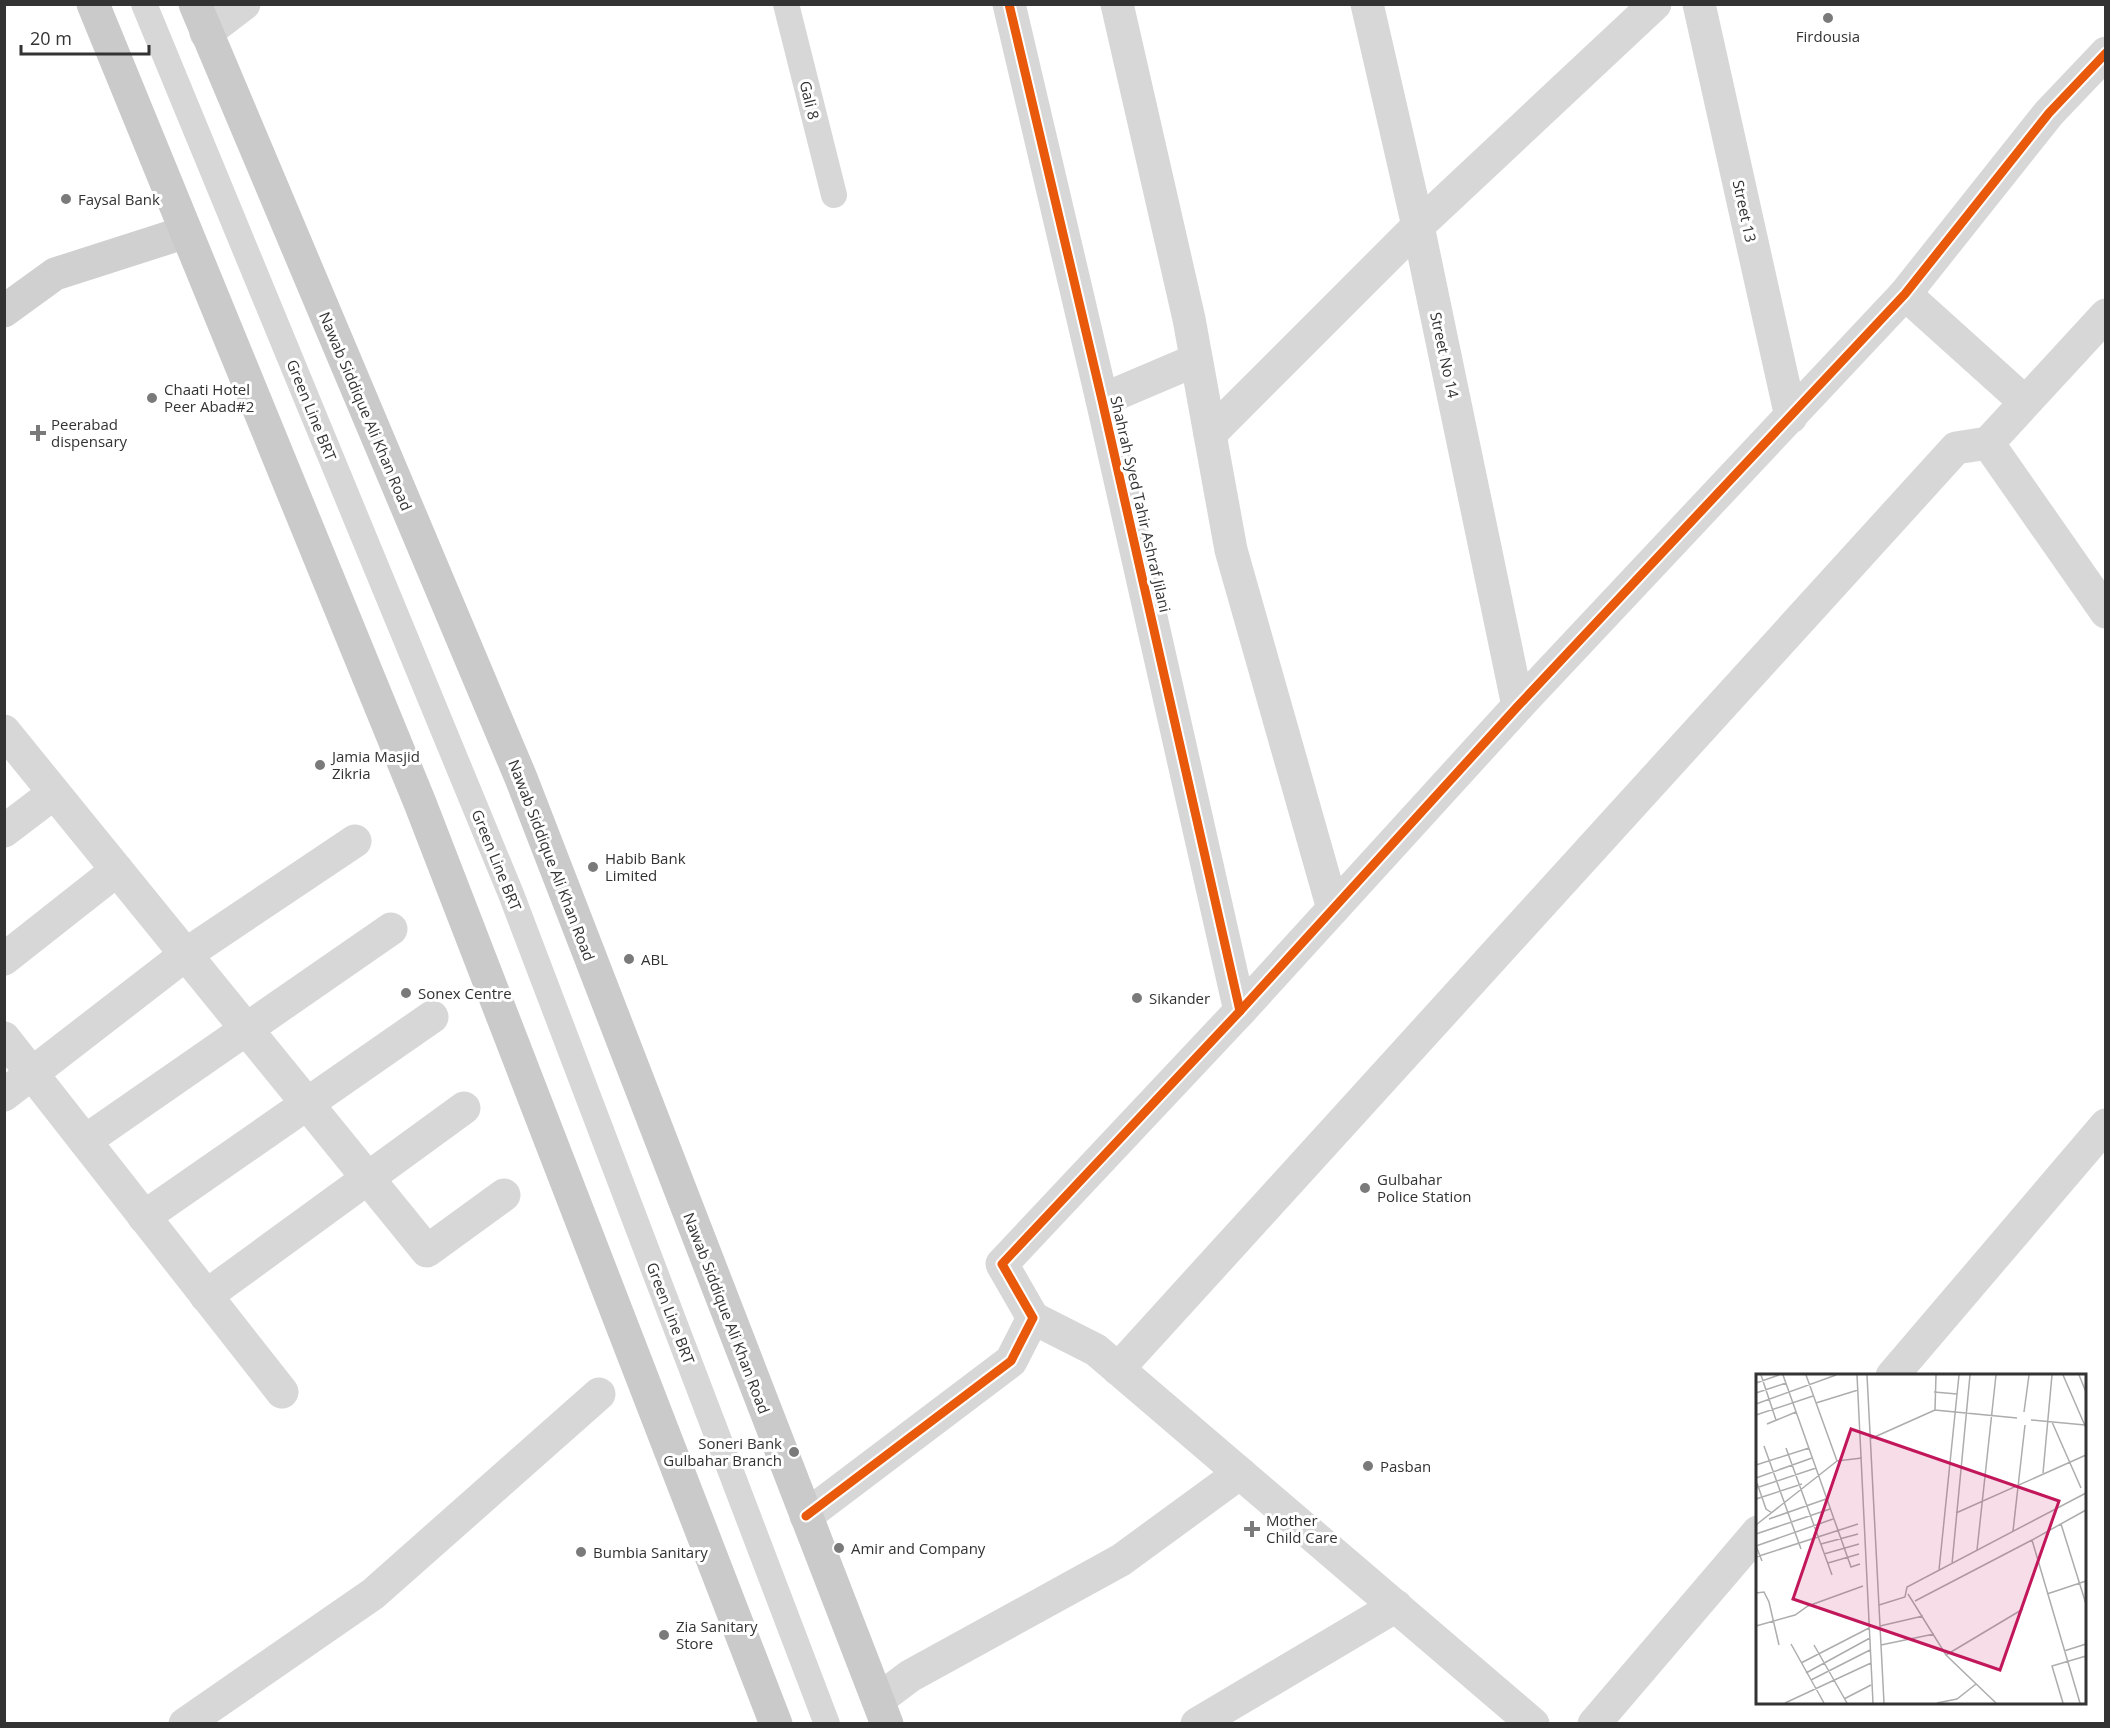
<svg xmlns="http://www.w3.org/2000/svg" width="2110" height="1728" viewBox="0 0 2110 1728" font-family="'Open Sans',sans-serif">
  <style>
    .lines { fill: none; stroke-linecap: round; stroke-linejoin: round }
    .lane { stroke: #d7d7d7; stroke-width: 26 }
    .street { stroke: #d7d7d7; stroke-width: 33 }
    .secondary { stroke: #d0d0d0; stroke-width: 33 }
    .primary { stroke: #cacaca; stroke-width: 33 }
    .cycleway-casing { stroke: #fff; stroke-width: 13 }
    .cycleway { stroke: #e8590c; stroke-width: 9 }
    .poi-dot { fill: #7a7a7a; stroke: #fff; stroke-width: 2 }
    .labels { text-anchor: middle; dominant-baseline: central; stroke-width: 6; stroke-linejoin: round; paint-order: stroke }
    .poi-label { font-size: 15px; fill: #333; stroke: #fff; text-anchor: start }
    .street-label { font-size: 15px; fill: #333; stroke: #fff }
    .inset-road { fill: none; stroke: #adadad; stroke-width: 1.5 }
    .view { fill: #c2185b; fill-opacity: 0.15; stroke: #c2185b; stroke-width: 3 }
    .inset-edge { fill: none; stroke: #333; stroke-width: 3 }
  </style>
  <rect width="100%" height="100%" fill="#fff"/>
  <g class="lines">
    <g class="lane">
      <polyline points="144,4 511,894 827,1724"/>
      <polyline points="786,4 834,195"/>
    </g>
    <g class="street">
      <polyline points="1009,4 1102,400 1240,1011"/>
      <polyline points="1117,4 1189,319 1231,550 1333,909"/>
      <polyline points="1367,4 1418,226 1518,706"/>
      <polyline points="1699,4 1791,417"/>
      <polyline points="206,33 244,4"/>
      <polyline points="1905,294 2025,402"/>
      <polyline points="2106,315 1988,443 2106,612"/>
      <polyline points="1102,400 1196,360"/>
      <polyline points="1210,434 1418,226 1655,4"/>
      <polyline points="4,731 427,1251 504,1195"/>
      <polyline points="4,831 54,793"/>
      <polyline points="4,959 117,870"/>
      <polyline points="4,1038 282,1392"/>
      <polyline points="4,1095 185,955 355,841"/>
      <polyline points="85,1141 391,929"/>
      <polyline points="144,1217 432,1017"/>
      <polyline points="206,1296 464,1108"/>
      <polyline points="1033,1318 1096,1350 1533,1724"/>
      <polyline points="1118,1369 1956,448 1988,443"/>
      <polyline points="1892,1376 2106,1125"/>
      <polyline points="806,1516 1011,1361 1033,1318 1002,1264 1240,1011 1518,706 1905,294 2049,113 2106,53"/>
      <polyline points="878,1700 910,1676 1121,1560 1240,1473"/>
      <polyline points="185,1724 373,1594 599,1394"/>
      <polyline points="1197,1724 1396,1606"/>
      <polyline points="1594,1724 1758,1532"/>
    </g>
    <polyline class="secondary" points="4,311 55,274 186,232"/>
    <g class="primary">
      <polyline points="93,4 420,803 776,1724"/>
      <polyline points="195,4 521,778 887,1724"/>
    </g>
    <defs>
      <g id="cycleway">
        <polyline points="1009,4 1102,400 1240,1011"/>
        <polyline points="806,1516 1011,1361 1033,1318 1002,1264 1240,1011 1518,706 1905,294 2049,113 2106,53"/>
      </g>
    </defs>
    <use href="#cycleway" class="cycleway-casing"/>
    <use href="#cycleway" class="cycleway"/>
  </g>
  <g class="poi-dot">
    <circle cx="1828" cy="18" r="6"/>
    <circle cx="66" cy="199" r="6"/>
    <circle cx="152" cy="398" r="6"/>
    <path d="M35 424h6v6h6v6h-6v6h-6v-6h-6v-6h6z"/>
    <circle cx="320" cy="765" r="6"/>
    <circle cx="593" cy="867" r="6"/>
    <circle cx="629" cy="959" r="6"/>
    <circle cx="406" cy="993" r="6"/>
    <circle cx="1137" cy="998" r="6"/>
    <circle cx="1365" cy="1188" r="6"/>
    <circle cx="794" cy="1452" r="6"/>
    <circle cx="1368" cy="1466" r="6"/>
    <path d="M1249 1520h6v6h6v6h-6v6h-6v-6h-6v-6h6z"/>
    <circle cx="839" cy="1548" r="6"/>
    <circle cx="581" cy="1552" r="6"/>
    <circle cx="664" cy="1635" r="6"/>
  </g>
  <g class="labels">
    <g class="poi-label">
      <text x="1828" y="36" text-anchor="middle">Firdousia</text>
      <text x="78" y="199">Faysal Bank</text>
      <text x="164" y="389">Chaati Hotel<tspan x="164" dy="17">Peer Abad#2</tspan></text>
      <text x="51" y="424">Peerabad<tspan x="51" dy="17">dispensary</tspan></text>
      <text x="332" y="756">Jamia Masjid<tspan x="332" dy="17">Zikria</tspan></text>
      <text x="605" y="858">Habib Bank<tspan x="605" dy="17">Limited</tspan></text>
      <text x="641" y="959">ABL</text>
      <text x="418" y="993">Sonex Centre</text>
      <text x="1149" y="998">Sikander</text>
      <text x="1377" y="1179">Gulbahar<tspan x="1377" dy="17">Police Station</tspan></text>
      <text x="782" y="1443" text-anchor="end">Soneri Bank<tspan x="782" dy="17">Gulbahar Branch</tspan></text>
      <text x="1380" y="1466">Pasban</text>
      <text x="1266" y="1520">Mother<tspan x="1266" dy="17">Child Care</tspan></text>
      <text x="851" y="1548">Amir and Company</text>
      <text x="593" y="1552">Bumbia Sanitary</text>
      <text x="676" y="1626">Zia Sanitary<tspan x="676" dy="17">Store</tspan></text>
    </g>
    <g class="street-label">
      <text transform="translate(810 100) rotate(76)">Gali 8</text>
      <text transform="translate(1745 211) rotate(78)">Street 13</text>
      <text transform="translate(1445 355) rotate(78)">Street No 14</text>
      <text transform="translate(312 410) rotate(68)">Green Line BRT</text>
      <text transform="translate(366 411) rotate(67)">Nawab Siddique Ali Khan Road</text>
      <text transform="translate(1141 504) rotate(77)">Shahrah Syed Tahir Ashraf Jilani</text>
      <text transform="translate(497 860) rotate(68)">Green Line BRT</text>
      <text transform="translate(552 860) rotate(69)">Nawab Siddique Ali Khan Road</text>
      <text transform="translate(671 1313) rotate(69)">Green Line BRT</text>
      <text transform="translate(727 1313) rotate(69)">Nawab Siddique Ali Khan Road</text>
    </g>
  </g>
  <g transform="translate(1756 1374)">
    <rect width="330" height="330" fill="#fff"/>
    <path class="inset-road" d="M5 1 20 46M27 1 95 193 104 190M50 1 81 87 106 84M101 1 117 329M111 1 128 329M180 1 179 36 261 44M307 1 330 54M323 1 330 18M0 9 23 1M178 18 201 20M0 19 30 9M60 29 102 16M0 30 80 1M268 38 273 1M0 41 57 22M275 46 329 51M296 48 325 114M11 50 40 38M114 65 179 36M8 72 45 175M30 74 76 201M0 91 53 74M287 99 296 1M0 104 56 84M1 109 10 135 16 139M0 114 60 94M0 125 46 110M200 139 330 81M13 145 70 125M305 150 330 230M0 151 81 87M257 157 269 51M0 160 74 135M65 170 102 160M221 176 240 1M68 180 103 170M0 183 102 150M6 187 0 172 77 145M72 189 103 180M196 190 214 1M183 196 203 1M0 219 8 218 13 228 23 271M152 220 190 281 240 329M291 220 330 207M159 227 276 166M123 231 149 223 151 213 330 119M0 252 39 241 52 232 107 212M124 252 167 242M35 270 68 329M58 271 91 329M125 271 178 260M308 277 330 270M190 281 267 235M45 289 113 254M50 299 114 264M55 306 114 276M88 325 115 311M29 329 115 289M181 329 201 325 220 310M307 329 296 292 330 282M324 329 276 166 330 136"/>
    <path class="view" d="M95 55 303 127 244 296 37 225Z"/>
    <rect width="330" height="330" class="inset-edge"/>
  </g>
  <rect width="2110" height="1728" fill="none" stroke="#333333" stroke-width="12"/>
  <path d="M21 45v9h128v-9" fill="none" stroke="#333333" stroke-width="3"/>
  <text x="30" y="45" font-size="18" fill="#333333" stroke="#ffffff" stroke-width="4.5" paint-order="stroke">20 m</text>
</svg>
